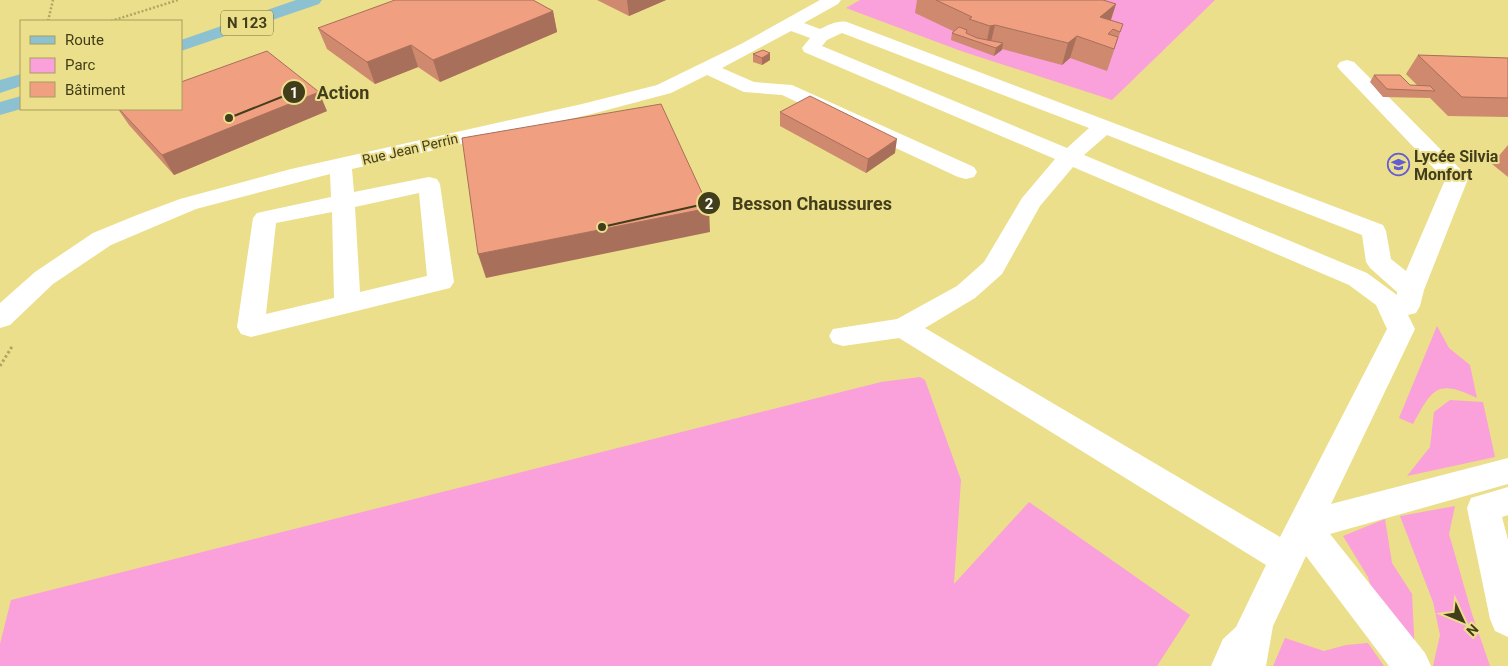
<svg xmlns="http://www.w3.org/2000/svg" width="1508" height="666" viewBox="0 0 1508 666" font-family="Roboto,sans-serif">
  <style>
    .green { fill: #faa0da }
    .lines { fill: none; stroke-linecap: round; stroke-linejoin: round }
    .path-far1 { stroke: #b0a663; stroke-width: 2.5; stroke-dasharray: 2 2; stroke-linecap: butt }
    .path { stroke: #b0a663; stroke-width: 3; stroke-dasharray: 2.5 2.5; stroke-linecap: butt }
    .minor { fill: #fff; fill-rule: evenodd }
    .major { fill: #8cc1d2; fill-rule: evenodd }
    .wall { fill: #ce896f }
    .shaded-wall { fill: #a86f5a }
    .building { fill: #f09f81; stroke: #a86f5a }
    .labels { text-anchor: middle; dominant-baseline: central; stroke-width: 4; stroke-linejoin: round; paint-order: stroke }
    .far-street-label { font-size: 14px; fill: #423d1a; stroke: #ebdf8b }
    .shield { fill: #ebdf8b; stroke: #756e3c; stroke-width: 1 }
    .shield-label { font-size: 15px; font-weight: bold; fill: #423d1a }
    .poi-label { font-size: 16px; font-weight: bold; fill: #423d1a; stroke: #ebdf8b; text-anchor: start }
    .leader { fill: none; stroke: #423d1a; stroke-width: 2 }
    .callout-dot { fill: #423d1a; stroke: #ebdf8b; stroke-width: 2 }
    .mark-label { font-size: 15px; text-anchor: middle; font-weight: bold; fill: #fff }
    .callout-label { font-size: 18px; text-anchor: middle; font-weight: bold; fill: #423d1a; stroke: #ebdf8b; stroke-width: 4; stroke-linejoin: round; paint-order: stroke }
  </style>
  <rect width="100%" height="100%" fill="#ebdf8b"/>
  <g class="green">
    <polygon points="860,0 1215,0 1112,100 961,51 846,8"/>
    <path d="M1437 326 1449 348 1470 365 1477 398C1436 378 1432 390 1413 424L1399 418Z"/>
    <polygon points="920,377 925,380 961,480 954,584 1029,502 1190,615 1157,666 0,666 0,644 11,600 881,382"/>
    <polygon points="1450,400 1483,402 1495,457 1407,476 1430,447 1434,412"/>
    <polygon points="1455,506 1449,534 1472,614 1490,666 1433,666 1440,635 1433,602 1400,516"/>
    <polygon points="1385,519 1392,563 1412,594 1415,654 1376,605 1368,577 1343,536"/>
    <polygon points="1285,638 1324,651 1346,645 1368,643 1384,666 1273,666"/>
  </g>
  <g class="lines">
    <g class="path-far1">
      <polyline points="48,21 53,0"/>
      <polyline points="111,21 178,0"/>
    </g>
    <polyline class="path" points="0,366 13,345"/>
    <g class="minor">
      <path d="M820 0H841L838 4 804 23 820 29C829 25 837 20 847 22L1383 225 1386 231 1391 259 1406 271 1445 180 1340 70 1337 66 1340 62 1347 60 1354 62 1465 174 1468 179 1424 290 1420 306 1416 313 1408 315 1415 329 1331 504 1508 458V484L1330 534 1425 653 1431 666H1389L1306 556 1273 626 1266 666H1211L1223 639 1236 627 1266 565 899 338 843 346 833 343 829 336 833 329 897 319 957 286 984 262 1022 198 1055 159 804 52 802 48 810 38 791 31 722 68 754 82 792 85 974 167 977 172 974 177 966 179 958 177 782 95 744 92 707 75 671 93 592 114 352 169 354 192 429 177 437 179 440 184 454 282 450 288 251 337 241 334 237 327 253 218 257 213 331 197 330 174 196 209 111 245 53 284 10 325 0 328V303L35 272 93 233 137 215 180 199 291 169 582 104 657 85 741 44ZM842 33 1089 128 1067 148 822 46 827 40ZM1107 135 1362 235 1366 262 1370 268 1397 292V295L1367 273 1084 155ZM1073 167 1349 285 1376 305 1387 329 1280 537 925 328 975 298 1002 274 1040 206ZM419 193 427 276 360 292 355 207ZM332 212 334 298 266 314 276 223Z"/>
      <polygon points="1508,487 1508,515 1502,517 1508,540 1508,637 1495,631 1490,619 1467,508 1471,498"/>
    </g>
    <g class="major">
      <polygon points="296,0 322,0 319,4 181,51 181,40"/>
      <polygon points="21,74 21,86 0,93 0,80"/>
      <polygon points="21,96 21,109 0,115 0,102"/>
    </g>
  </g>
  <g class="wall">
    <polygon points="597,0 666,0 629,16"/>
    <polygon points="917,0 1103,0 1116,4 1111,20 1123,24 1107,71 1070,58 1062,65 1002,49 994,56 951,40 952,33 953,31 915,13"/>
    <polygon points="553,11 557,32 440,82 418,67 375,84 327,49 318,28"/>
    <polygon points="770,53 770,60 762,65 753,62 753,54"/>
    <polygon points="1418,55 1508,58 1508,117 1448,116 1430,98 1383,97 1370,82 1374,75 1410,85 1418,86 1406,74"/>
    <polygon points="118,109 181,109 327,111 174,175 129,125"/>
    <polygon points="780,112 895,153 866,173 780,126"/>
    <polygon points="1508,145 1508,177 1492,164"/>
  </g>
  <g class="shaded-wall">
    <polygon points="627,0 666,0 629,16"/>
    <polygon points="1116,4 1109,25 1100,17"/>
    <polygon points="553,11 557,32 440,82 433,60"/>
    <polygon points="995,25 990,46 986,45 990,26"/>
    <polygon points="1077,36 1070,58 1062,65 1068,43"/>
    <polygon points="1003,43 1002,50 994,56 996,48"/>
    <polygon points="411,45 418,67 375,84 367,62"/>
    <polygon points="770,53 770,60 762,65 762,58"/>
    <polygon points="319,92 327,111 174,175 162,155"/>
    <polygon points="897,139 895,153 866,173 868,159"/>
    <polygon points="709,208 710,232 486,278 478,254"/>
  </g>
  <g class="building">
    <polygon points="395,0 533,0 553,11 433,60 411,45 367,62 318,28"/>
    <polygon points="936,0 1103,0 1116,4 1100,17 1123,24 1120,32 1113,29 1108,34 1118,37 1114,49 1077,36 1068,43 995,25 990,26 969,19 972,17"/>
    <polygon points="959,27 967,30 966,33 977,38 1003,43 996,48 952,33"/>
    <polygon points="763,50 770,53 762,58 753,54"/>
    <polygon points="267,51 319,92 162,155 119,109 181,109 181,82"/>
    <polygon points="1418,55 1508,58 1508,98 1462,97"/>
    <polygon points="1374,75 1400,75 1410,85 1430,86 1435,91 1387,89"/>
    <polygon points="810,96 897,139 868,159 780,112"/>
    <polygon points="661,104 709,208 478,254 462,138"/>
  </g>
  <defs>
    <symbol id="school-ring" viewBox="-11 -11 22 22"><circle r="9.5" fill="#ebdf8b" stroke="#635cd5" stroke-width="1.5"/><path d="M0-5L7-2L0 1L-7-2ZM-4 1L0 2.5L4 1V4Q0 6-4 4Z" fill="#635cd5"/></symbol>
  </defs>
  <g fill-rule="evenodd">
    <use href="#school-ring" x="1386" y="152" width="25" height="25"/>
  </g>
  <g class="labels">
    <g class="far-street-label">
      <text transform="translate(410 149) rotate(-13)">Rue Jean Perrin</text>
    </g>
    <rect class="shield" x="221" y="10.5" width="52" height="25" rx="4"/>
    <g class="shield-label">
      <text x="247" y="23">N 123</text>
    </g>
    <g class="poi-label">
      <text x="1414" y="156">Lycée Silvia<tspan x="1414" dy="18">Monfort</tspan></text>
    </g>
  </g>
  <path class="leader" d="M229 118L294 92M602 227L709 203"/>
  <g class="callout-dot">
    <circle cx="229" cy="118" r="5"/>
    <circle cx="602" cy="227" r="5"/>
    <circle cx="294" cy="92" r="12"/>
    <circle cx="709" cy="203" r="12"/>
  </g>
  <g class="mark-label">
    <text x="294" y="98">1</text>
    <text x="709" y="209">2</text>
  </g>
  <g class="callout-label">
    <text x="343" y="99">Action</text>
    <text x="812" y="210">Besson Chaussures</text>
  </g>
  <rect x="20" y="20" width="162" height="90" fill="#ebdf8b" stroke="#a79e5e"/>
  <rect x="30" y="36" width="25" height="8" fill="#8cc1d2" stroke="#a79e5e"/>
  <text x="65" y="45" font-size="15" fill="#423d1a">Route</text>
  <rect x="30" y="58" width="25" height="15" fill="#faa0da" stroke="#a79e5e"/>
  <text x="65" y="70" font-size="15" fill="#423d1a">Parc</text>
  <rect x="30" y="82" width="25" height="15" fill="#f09f81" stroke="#a79e5e"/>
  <text x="65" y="95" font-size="15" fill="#423d1a">Bâtiment</text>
  <g transform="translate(1463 621) rotate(134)" stroke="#ebdf8b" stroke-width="4" paint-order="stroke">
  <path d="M0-4L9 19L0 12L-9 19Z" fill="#423d1a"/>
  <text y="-8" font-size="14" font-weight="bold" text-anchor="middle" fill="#423d1a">N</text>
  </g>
</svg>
